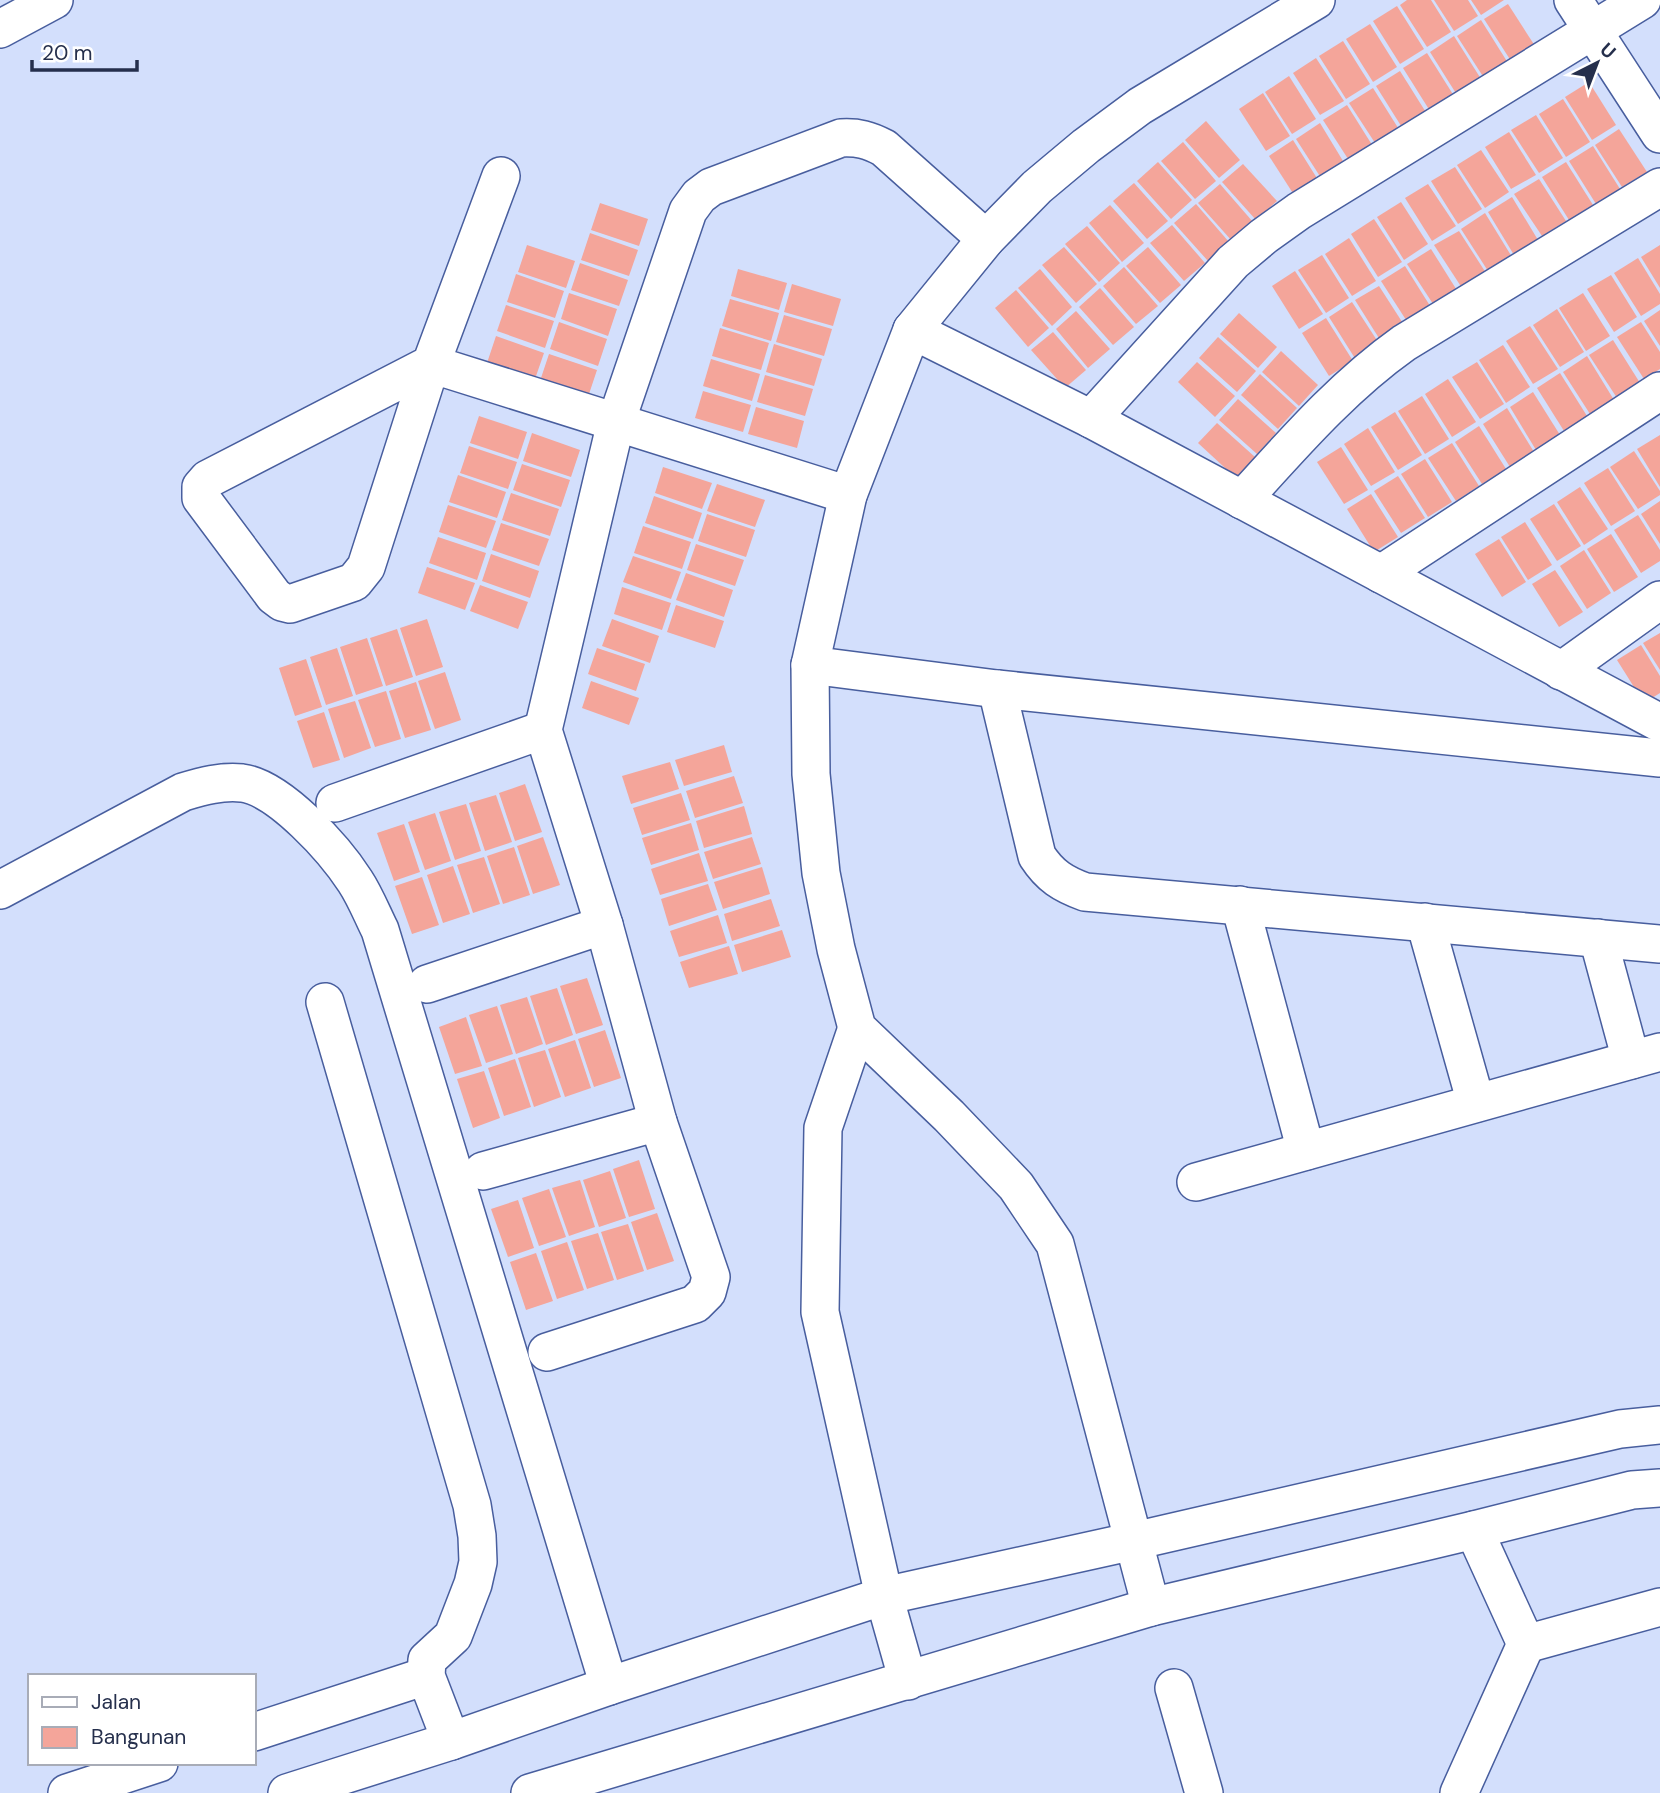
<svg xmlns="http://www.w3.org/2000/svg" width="1660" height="1793" viewBox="0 0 1660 1793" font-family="'DM Sans',sans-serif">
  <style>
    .building { fill: #f4a59a }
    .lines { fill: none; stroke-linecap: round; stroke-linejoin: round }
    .minor-casing { stroke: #485e9e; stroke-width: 40 }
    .minor { stroke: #fff; stroke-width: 37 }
  </style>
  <rect width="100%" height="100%" fill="#d3dffc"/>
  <g class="building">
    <polygon points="1407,0 1431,0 1451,32 1427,47 1400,5"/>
    <polygon points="1434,0 1468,0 1478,16 1454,31"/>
    <polygon points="1471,0 1504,0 1481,15"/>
    <polygon points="1508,4 1535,46 1511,61 1484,19"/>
    <polygon points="1397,6 1424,49 1400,64 1373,21"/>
    <polygon points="1481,20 1508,63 1484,78 1457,36"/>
    <polygon points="1370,24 1397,67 1373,82 1346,39"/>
    <polygon points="1454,36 1481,79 1457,95 1430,52"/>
    <polygon points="1343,41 1370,84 1346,99 1319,56"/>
    <polygon points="1427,53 1454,96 1430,111 1403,68"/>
    <polygon points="1316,58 1344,101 1320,115 1293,73"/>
    <polygon points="1400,71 1427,114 1403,129 1376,86"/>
    <polygon points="1289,76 1316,119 1292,134 1265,92"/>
    <polygon points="1589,82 1616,125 1592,140 1565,97"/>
    <polygon points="1373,88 1400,131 1377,146 1349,103"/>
    <polygon points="1263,93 1290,136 1266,151 1239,109"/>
    <polygon points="1563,99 1590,142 1566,157 1539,114"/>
    <polygon points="1347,105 1374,148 1350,162 1323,120"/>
    <polygon points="1536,115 1563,158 1539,173 1511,130"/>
    <polygon points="1206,121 1240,160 1219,178 1185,140"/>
    <polygon points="1320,123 1346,166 1323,181 1296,139"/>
    <polygon points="1619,129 1647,172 1622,187 1595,145"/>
    <polygon points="1509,132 1536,175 1511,189 1485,147"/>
    <polygon points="1293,140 1320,183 1296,198 1269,156"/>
    <polygon points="1183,142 1216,181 1195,199 1161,161"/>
    <polygon points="1593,146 1620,189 1596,204 1569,161"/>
    <polygon points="1481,150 1509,192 1485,208 1457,165"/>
    <polygon points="1158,162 1192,200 1171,219 1137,181"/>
    <polygon points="1566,162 1593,205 1569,220 1542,177"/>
    <polygon points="1243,164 1277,201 1256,220 1222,182"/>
    <polygon points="1455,167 1482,209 1458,224 1431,181"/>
    <polygon points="1539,179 1566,221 1542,236 1514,194"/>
    <polygon points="1134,183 1168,221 1147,239 1113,201"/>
    <polygon points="1220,184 1253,222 1232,241 1198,203"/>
    <polygon points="1428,184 1456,226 1432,241 1405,198"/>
    <polygon points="1512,197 1538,240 1514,255 1488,212"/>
    <polygon points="1401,202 1428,244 1404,260 1377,217"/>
    <polygon points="600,203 648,219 639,246 591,230"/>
    <polygon points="1196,204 1229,242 1208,261 1174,223"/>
    <polygon points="1110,205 1144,243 1122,262 1089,223"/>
    <polygon points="1485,213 1512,257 1488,271 1461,229"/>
    <polygon points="1374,219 1402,262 1378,277 1351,234"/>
    <polygon points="1172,225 1205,263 1184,281 1150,243"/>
    <polygon points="1087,226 1120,263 1099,282 1065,244"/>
    <polygon points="1459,231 1486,273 1462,288 1434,245"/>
    <polygon points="590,233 638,250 629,276 581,260"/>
    <polygon points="1349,238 1376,281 1352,296 1325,254"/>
    <polygon points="527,245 575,261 566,288 518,272"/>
    <polygon points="1660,245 1660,288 1641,257"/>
    <polygon points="1064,247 1097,284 1076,303 1042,265"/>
    <polygon points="1148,247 1181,285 1160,303 1126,266"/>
    <polygon points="1431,249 1458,292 1435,307 1407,264"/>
    <polygon points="1322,255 1349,298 1326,313 1298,270"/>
    <polygon points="1638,258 1660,294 1660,304 1641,316 1614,273"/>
    <polygon points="580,263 628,280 619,306 571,290"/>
    <polygon points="1405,266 1432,309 1408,323 1381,281"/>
    <polygon points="1124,267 1158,306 1136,324 1103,286"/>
    <polygon points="738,269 787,283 779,310 731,296"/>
    <polygon points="1040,269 1072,307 1052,326 1018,288"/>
    <polygon points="1295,271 1323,314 1299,329 1272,286"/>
    <polygon points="516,274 564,291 555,318 507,302"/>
    <polygon points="1611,275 1637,317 1614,332 1587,289"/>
    <polygon points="792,284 841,299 833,326 784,312"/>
    <polygon points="1379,286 1406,328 1382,343 1355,300"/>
    <polygon points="1100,288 1134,327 1113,345 1079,307"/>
    <polygon points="1016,290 1049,328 1028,347 995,308"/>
    <polygon points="569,293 617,309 608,336 561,319"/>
    <polygon points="1583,293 1610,336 1586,351 1559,308"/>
    <polygon points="730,299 779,313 771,341 722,326"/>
    <polygon points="1352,302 1380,345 1356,360 1329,317"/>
    <polygon points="506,305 554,321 545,348 497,331"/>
    <polygon points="1557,309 1584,352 1560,367 1533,325"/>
    <polygon points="1660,310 1660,346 1644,321"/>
    <polygon points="1076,311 1110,349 1088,368 1056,329"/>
    <polygon points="1239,313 1277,347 1258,368 1220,334"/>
    <polygon points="784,315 832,329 824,356 776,342"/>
    <polygon points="1326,318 1353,361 1329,376 1302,333"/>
    <polygon points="559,322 607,339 598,366 550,349"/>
    <polygon points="1641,322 1660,352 1660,369 1644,379 1617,337"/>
    <polygon points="1530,326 1558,369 1533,384 1506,341"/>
    <polygon points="720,328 769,343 761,370 712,356"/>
    <polygon points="1053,332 1086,370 1065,388 1031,350"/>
    <polygon points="496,336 544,353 535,379 487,363"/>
    <polygon points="1218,337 1256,371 1237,392 1199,358"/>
    <polygon points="1613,340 1640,383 1617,398 1589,355"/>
    <polygon points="774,344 822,359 814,386 766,372"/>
    <polygon points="1503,345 1530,387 1506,403 1479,360"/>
    <polygon points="1281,351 1318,385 1299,406 1262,372"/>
    <polygon points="549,354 597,370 588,397 540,381"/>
    <polygon points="1587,356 1614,400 1590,414 1563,372"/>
    <polygon points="711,359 760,374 752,401 703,386"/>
    <polygon points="1197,362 1235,396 1215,417 1178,382"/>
    <polygon points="1477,362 1504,404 1480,419 1452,377"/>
    <polygon points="1560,373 1587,416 1564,431 1537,388"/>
    <polygon points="1260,374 1297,408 1278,429 1241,395"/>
    <polygon points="765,375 813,389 805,416 757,402"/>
    <polygon points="1448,379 1476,422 1452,437 1425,394"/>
    <polygon points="703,391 751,405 743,432 695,418"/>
    <polygon points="1533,392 1560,435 1536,450 1510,407"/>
    <polygon points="1422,396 1449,439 1425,454 1398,411"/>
    <polygon points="1238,399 1276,433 1257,454 1219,420"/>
    <polygon points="756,407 804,421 797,448 748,434"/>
    <polygon points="1507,408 1534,452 1510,467 1483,424"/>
    <polygon points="1395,412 1422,455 1398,470 1371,427"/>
    <polygon points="479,416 527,432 518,459 470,443"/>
    <polygon points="1217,423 1255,457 1236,478 1198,443"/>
    <polygon points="1479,426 1506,469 1482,484 1455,442"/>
    <polygon points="1368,428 1395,472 1371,486 1344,444"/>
    <polygon points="532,433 580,450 571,477 523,461"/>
    <polygon points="1660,435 1660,487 1637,449"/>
    <polygon points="1452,443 1479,486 1456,501 1428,458"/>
    <polygon points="469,446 517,462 508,489 460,473"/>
    <polygon points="1341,447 1368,490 1344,504 1317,462"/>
    <polygon points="1634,451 1660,491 1660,495 1638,509 1610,467"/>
    <polygon points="1425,459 1452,502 1428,517 1401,474"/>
    <polygon points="522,464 570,480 561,507 513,490"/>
    <polygon points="663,467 712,483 702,509 655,493"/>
    <polygon points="1608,468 1635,511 1611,526 1584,483"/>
    <polygon points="458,475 506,492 497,518 449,502"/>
    <polygon points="1398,476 1425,518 1401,533 1374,491"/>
    <polygon points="717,484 765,500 755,527 707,511"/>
    <polygon points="1580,487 1608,529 1584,545 1557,502"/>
    <polygon points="511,493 559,509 550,536 502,520"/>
    <polygon points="1371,494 1398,537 1374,552 1347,509"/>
    <polygon points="654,496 702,513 693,539 645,523"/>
    <polygon points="1660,501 1660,544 1641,514"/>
    <polygon points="1554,504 1581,546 1557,561 1530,519"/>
    <polygon points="448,505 496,521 486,548 439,532"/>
    <polygon points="707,514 755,530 746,557 698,541"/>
    <polygon points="1638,515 1660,550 1660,561 1641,573 1614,530"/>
    <polygon points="1525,522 1552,565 1528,580 1501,537"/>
    <polygon points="501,523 549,539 539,566 492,550"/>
    <polygon points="643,526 691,542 682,569 634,553"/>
    <polygon points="1611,534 1638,577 1614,592 1587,549"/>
    <polygon points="438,537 486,553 477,580 429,563"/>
    <polygon points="1499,539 1526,582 1502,597 1475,554"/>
    <polygon points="696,544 744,560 735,586 687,570"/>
    <polygon points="1584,550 1611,593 1587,609 1560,566"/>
    <polygon points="491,554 539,571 530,598 482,581"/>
    <polygon points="633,556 681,572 671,599 623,582"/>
    <polygon points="427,567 475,583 465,610 418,593"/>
    <polygon points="1555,570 1583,612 1559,627 1532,584"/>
    <polygon points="686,573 733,590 724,617 676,600"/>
    <polygon points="480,585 528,602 518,629 470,611"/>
    <polygon points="622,587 671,603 662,630 614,614"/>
    <polygon points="676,605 724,621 715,648 667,632"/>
    <polygon points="427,619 443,667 416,676 400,628"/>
    <polygon points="612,619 659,636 650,663 602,646"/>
    <polygon points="397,629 413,677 386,686 370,638"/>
    <polygon points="1660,633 1660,670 1643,643"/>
    <polygon points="367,638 383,686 356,695 340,647"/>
    <polygon points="1641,645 1660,676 1660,693 1644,703 1617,660"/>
    <polygon points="337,648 353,696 326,705 310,657"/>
    <polygon points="597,648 645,664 636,691 588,674"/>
    <polygon points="306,659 322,707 295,716 279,668"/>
    <polygon points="445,672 461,720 435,729 418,681"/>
    <polygon points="591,681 639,698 629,725 582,708"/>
    <polygon points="416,682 431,730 405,738 389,691"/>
    <polygon points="386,691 401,739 375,747 358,700"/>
    <polygon points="355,701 371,748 344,758 328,709"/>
    <polygon points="324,712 340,760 313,768 297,721"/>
    <polygon points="724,745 732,772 684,786 675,760"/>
    <polygon points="670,762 679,789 631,804 622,776"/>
    <polygon points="734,776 743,803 695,818 686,791"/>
    <polygon points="525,784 542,832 515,841 499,793"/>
    <polygon points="681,793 690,820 642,835 633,808"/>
    <polygon points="496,795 512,842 485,851 469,803"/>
    <polygon points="466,804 481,851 455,860 439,812"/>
    <polygon points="744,806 752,834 704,848 696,821"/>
    <polygon points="435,813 451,861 425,870 408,822"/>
    <polygon points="691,823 699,850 651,865 642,838"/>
    <polygon points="404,824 420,872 394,881 377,833"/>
    <polygon points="543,837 560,885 533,894 517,846"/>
    <polygon points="752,837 761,864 713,879 704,852"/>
    <polygon points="514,847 530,895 503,904 487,856"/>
    <polygon points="699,853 708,881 660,895 651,869"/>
    <polygon points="484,857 500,904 473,913 457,865"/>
    <polygon points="453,866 470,914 443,923 427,875"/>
    <polygon points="762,867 770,894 723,909 714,882"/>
    <polygon points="422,877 439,925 412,934 395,886"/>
    <polygon points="708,884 717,910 669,926 661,899"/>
    <polygon points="771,899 780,926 732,941 724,914"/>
    <polygon points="718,915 727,943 679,957 670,931"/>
    <polygon points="782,930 791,957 742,972 734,945"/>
    <polygon points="729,946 738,974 689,988 680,962"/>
    <polygon points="587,978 603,1025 576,1034 560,986"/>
    <polygon points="557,988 573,1035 546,1045 530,996"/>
    <polygon points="527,997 543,1044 516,1054 500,1005"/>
    <polygon points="497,1006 513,1054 486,1063 469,1015"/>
    <polygon points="466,1017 482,1066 455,1074 439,1027"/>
    <polygon points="605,1030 621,1078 594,1087 578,1039"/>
    <polygon points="575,1040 591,1088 565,1097 548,1049"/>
    <polygon points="545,1050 561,1097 534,1107 518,1058"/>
    <polygon points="515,1059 531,1107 504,1116 488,1068"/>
    <polygon points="484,1071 500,1118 473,1128 457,1079"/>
    <polygon points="639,1160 655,1209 629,1217 613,1169"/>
    <polygon points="610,1171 626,1218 599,1227 583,1180"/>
    <polygon points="580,1180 595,1227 569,1236 552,1188"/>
    <polygon points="549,1189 566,1237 539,1246 522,1198"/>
    <polygon points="518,1200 534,1248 508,1257 491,1209"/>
    <polygon points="657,1213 674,1261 647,1270 631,1222"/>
    <polygon points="628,1224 644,1271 617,1280 601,1232"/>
    <polygon points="598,1233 614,1280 587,1289 571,1241"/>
    <polygon points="567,1242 584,1290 557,1299 541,1251"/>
    <polygon points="536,1253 553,1301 526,1310 510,1262"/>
  </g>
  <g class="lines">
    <defs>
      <g id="minor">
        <polyline points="1573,0 1660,134"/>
        <polyline points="0,29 54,0"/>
        <polyline points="501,176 431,364 366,567 354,582 290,604 282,602 274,596 201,498 201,487 208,479 431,364 848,495"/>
        <polyline points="912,330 1091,419 1660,723"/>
        <polyline points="1091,419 1233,262 1264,236 1299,211 1642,0"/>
        <path d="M1242 500C1293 444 1342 387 1404 343L1660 187"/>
        <polyline points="1381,574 1660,391"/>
        <polyline points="810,665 997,689 1660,758"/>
        <polyline points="1561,671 1660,600"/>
        <path d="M997 689 1037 856C1050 876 1063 884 1085 892L1660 944"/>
        <polyline points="335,803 543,730"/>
        <path d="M0 890 183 792C203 786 221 781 242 783 280 788 335 850 355 881 365 896 372 914 380 930L609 1686"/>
        <polyline points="1240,905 1306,1151"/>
        <polyline points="1425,922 1476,1103"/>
        <polyline points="1598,938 1631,1060"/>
        <polyline points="427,984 604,925"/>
        <polyline points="325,1002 472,1505 477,1536 478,1562 473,1584 453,1636 427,1660 426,1676 451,1741"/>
        <polyline points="857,1028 823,1128 820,1312 884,1596 908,1681"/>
        <polyline points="483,1171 658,1122"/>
        <polyline points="1196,1182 1660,1052"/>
        <path d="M547 1352 695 1304 707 1292 711 1277 658 1122 604 925 543 730 616 422 688 211 699 196 711 187 841 138C858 137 869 140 884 148L986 239"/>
        <polyline points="1474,1530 1526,1644 1660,1607"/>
        <polyline points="1151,1607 1055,1244 1016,1186 949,1116 857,1028 836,949 821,873 811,774 810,665 848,495 912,330 986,239 1037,187 1086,146 1140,106 1316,0"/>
        <polyline points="1174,1688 1204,1793"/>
        <polyline points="254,1732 426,1676"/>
        <polyline points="67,1793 159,1763"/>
        <polyline points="287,1793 451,1741 609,1686 884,1596 1134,1541 1620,1429 1660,1425"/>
        <polyline points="530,1793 1151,1607 1474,1530 1632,1490 1660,1488"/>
        <polyline points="1459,1793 1526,1644"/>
      </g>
    </defs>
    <use href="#minor" class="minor-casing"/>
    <use href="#minor" class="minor"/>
  </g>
  <rect x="28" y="1674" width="228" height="91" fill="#ffffff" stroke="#a8acb7" stroke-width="2"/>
  <rect x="42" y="1697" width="35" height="10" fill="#ffffff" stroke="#a8acb7" stroke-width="2"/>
  <text x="91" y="1709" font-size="21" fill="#252f4c">Jalan</text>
  <rect x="42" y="1727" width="35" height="21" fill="#f4a59a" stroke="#a8acb7" stroke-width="2"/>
  <text x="91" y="1744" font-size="21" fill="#252f4c">Bangunan</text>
  <g transform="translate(1597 63) rotate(42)" stroke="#ffffff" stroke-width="5" paint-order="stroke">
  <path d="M0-5L12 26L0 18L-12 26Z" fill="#252f4c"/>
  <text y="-10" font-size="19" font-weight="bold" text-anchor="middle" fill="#252f4c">U</text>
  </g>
  <path d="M32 60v10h105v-10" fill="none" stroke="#252f4c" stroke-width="3.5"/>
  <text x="42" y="60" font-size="21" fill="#252f4c" stroke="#ffffff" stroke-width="5" paint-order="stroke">20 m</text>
</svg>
